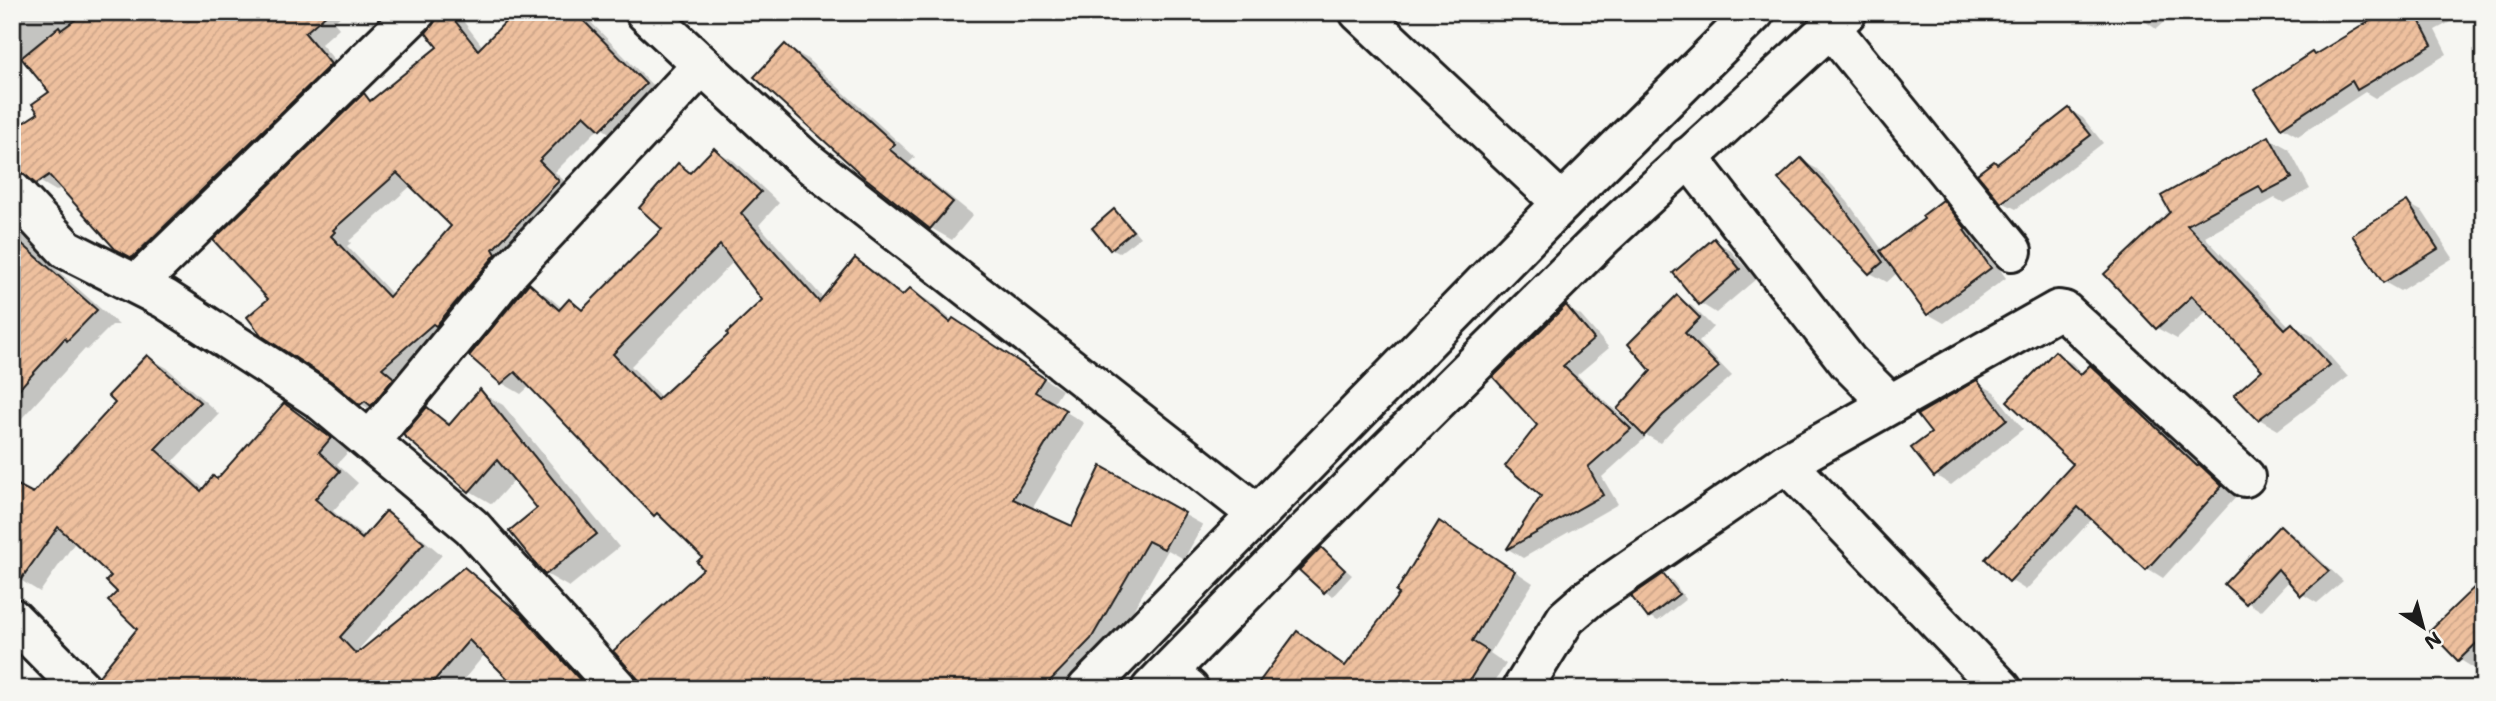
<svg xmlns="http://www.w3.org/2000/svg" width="2496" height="701" viewBox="0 0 2496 701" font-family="'Shantell Sans',sans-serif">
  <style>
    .shadow { fill: #0003; fill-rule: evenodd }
    .building { fill: url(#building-hatch); stroke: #1c1c1c; stroke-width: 2; fill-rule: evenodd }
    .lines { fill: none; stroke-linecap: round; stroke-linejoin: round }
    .street-casing { stroke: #1c1c1c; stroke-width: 44 }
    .secondary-casing { stroke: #1c1c1c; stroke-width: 44 }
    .street { stroke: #f6f6f2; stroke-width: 38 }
    .secondary { stroke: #f6f6f2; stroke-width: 38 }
  </style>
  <defs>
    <pattern id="building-hatch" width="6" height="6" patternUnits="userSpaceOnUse" patternTransform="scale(1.75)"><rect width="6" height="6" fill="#eec09e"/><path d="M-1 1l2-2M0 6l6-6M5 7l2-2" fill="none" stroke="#cca488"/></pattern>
  </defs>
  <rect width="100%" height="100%" fill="#f6f6f2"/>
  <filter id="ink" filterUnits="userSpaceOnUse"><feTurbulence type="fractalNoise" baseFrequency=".0143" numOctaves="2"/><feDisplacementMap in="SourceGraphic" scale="14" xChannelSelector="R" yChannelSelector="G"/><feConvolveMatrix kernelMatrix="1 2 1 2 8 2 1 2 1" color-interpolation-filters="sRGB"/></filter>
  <g filter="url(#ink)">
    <g class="shadow">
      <polygon points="12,12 345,12 334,22 339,28 321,44 347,75 150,267 116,248 62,187 56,191 39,181 40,113 51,93 12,42"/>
      <path d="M438 12 457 13 483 47 518 12H581L662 95 619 139 600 127 555 172 576 192 379 414 361 404 270 300 364 95 373 101 440 47ZM412 185 453 226 393 295 347 246 351 243 349 241Z"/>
      <polygon points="1985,12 2013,12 2002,22"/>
      <polygon points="2132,12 2175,12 2156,29"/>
      <polygon points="2389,12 2469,12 2435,30 2447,54 2375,98 2365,92 2298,136 2282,127 2312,54 2316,56"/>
      <polygon points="785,46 806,58 915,157 909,163 973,215 952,240 931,228 865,175"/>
      <polygon points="2070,110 2083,118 2103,143 2016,209 2002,202 1999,165"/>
      <polygon points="2269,138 2289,149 2310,189 2284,203 2275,198 2205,237 2290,327 2292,325 2312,336 2348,377 2278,430 2259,419 2264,370 2208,310 2177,339 2157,328 2107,274"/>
      <path d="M715 150 734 161 779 203 759 225 824 299 855 261 874 271 905 296 910 290 929 301 953 321 972 331 1062 390 1053 404 1084 423 1032 509 1073 528 1102 469 1203 525 1184 559 1168 550 1110 650 1073 689H650L706 570 704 557 669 522 655 514 531 385 521 394 502 383 529 285 548 296 563 309 570 301 585 310 665 229 679 165 693 173ZM734 261 765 300 731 335 662 398 631 366Z"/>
      <polygon points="1801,160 1817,169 1847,201 1883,251 1927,219 1943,202 1959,212 2006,278 1944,323 1928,314 1897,273 1887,282 1870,273"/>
      <polygon points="2407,203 2423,212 2453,258 2400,291 2384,282"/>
      <polygon points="1114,211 1122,216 1140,237 1119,253 1111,249"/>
      <polygon points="12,220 49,263 119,325 112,325 87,350 85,349 12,429"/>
      <polygon points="1714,240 1730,250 1756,279 1716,313 1700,303"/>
      <polygon points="1677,298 1692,306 1713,327 1699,342 1732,376 1678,423 1660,443 1641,432 1654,371"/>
      <polygon points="1566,307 1581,316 1609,348 1577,375 1645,438 1602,477 1618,504 1523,558 1508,549 1543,496 1539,425"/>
      <polygon points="2055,354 2072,363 2083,374 2090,367 2107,376 2206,471 2237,496 2163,578 2147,568 2093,518 2026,590 2010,580 2075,464"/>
      <polygon points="148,357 167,368 219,414 173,461 204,489 218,481 285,405 304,416 350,450 337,464 358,483 333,511 365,538 386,513 406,525 442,555 359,649 361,652 464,569 483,581 543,631 596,689 510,689 515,684 485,654 456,689 105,689 140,629 120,592 114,576 76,541 40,592 12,575 33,495 117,403"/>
      <polygon points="1977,382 1994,392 2023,429 1951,485 1935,475 1933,434"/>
      <polygon points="480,392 503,405 619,547 569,587 546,574 539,509 515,479 492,504 470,491 427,409 452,424"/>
      <polygon points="2280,527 2295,536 2343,581 2317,603 2302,594 2290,580 2261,611 2247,602"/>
      <polygon points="1459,534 1533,583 1490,653 1506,664 1490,689 1261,689 1298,633 1347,666"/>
      <polygon points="1321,549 1352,575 1333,596 1325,592"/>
      <polygon points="1663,576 1672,580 1686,599 1658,621 1650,617"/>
      <polygon points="2484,597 2484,660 2475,669 2459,659"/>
    </g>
    <g class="building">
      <polygon points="86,12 329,12 305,33 331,64 132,258 115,249 49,175 36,184 19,170 12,170 12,130 38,113 32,104 49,92 21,58 59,27 61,30"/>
      <path d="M437 12H448L478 50 515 12H575L646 84 600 130 584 115 539 161 559 181 493 249 496 254 436 326 433 324 382 368 394 378 371 406 365 401 360 405 331 381 262 336 247 317 268 299 213 240 364 93 370 101 437 47 426 33 437 19ZM397 173 451 226 389 297 331 236 335 232 333 230Z"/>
      <polygon points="2385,12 2415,12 2432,45 2357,90 2352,81 2281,128 2255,90 2312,52 2314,55"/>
      <polygon points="785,44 895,144 889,149 953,202 930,229 864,177 754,77"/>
      <polygon points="2069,108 2091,135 2001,203 1977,174 1994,161 1997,164"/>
      <polygon points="2269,136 2292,178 2263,193 2259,186 2187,225 2285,329 2292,323 2330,365 2258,420 2234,395 2262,370 2192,296 2156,329 2104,274 2170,212 2161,196"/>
      <path d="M714 148 761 192 741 213 819 302 855 258 902 296 910 288 950 322 953 318 1044 378 1035 392 1066 410 1013 499 1072 526 1101 466 1185 513 1164 549 1148 541 1091 639 1042 689H647L613 651 703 569 697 562 702 557 657 513 654 516 515 372 501 384 469 356 529 283 559 310 569 299 582 310 662 229 639 208 678 163 690 173ZM720 245 762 300 727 333 728 335 657 400 613 354Z"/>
      <polygon points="1801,158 1830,189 1883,262 1869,274 1778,179"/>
      <polygon points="1943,200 1966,229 1964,230 1991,268 1927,315 1880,251 1924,219 1922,216"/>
      <polygon points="2407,201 2438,249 2383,283 2352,235"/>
      <polygon points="1114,209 1133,231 1110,250 1092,228"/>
      <polygon points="12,235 97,310 67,341 65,338 12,397"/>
      <polygon points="1714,238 1740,269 1699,305 1673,273"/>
      <polygon points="1677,295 1700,318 1685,333 1719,367 1663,415 1644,436 1617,409 1651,371 1628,344"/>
      <polygon points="1566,305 1594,339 1563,366 1631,429 1588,467 1603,495 1506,550 1541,496 1505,466 1537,425 1493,377"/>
      <polygon points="2055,351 2080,375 2090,365 2197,466 2199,464 2222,486 2146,570 2078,507 2009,582 1985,559 2073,464 2007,401"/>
      <polygon points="147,355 200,402 155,449 201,491 213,476 217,479 284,403 331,438 319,452 340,471 315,499 362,539 386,511 424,543 340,637 356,654 464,567 524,617 588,689 518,689 469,640 427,689 103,689 99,676 137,629 108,601 117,592 106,581 111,576 58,527 12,592 12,482 33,493 115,403 108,396"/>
      <polygon points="1977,380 2007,419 1934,477 1911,448 1931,433 1917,415"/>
      <polygon points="480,389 597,534 545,575 509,531 537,508 497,460 469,492 403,435 427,407 449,425"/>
      <polygon points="1439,521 1515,571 1472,641 1488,651 1464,689 1254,689 1297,631 1345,666 1399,594 1396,592"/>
      <polygon points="2280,525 2329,571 2301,596 2278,569 2246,604 2224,584"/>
      <polygon points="1321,547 1345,570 1324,593 1299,570"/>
      <polygon points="1663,574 1679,594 1648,618 1631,596"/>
      <polygon points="2484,578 2484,636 2458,661 2429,631"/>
    </g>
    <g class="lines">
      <defs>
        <g id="street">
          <polyline points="645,12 804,159 1257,514"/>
          <polyline points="1359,12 1562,203"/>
          <polyline points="1831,28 2012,251"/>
          <polyline points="1688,157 1848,362 1890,404"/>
          <polyline points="12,191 66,249 165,299 319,399 472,527 618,689"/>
          <polyline points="137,284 416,12"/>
          <polyline points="370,441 511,270 702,65"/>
          <polyline points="1786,463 2002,689"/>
          <polyline points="12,618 82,689"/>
          <polyline points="1168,672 1189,689"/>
          <polyline points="1522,689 1566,618 1589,598 1786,463 2058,310 2064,311 2245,477"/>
        </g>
        <g id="secondary">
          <polyline points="1087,689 1562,203 1755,12"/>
          <polyline points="1151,689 1293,544 1604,236 1847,12"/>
        </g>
      </defs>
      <use href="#street" class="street-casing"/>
      <use href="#secondary" class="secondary-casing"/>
      <use href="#street" class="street"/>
      <use href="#secondary" class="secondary"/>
    </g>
  </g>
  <rect width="2496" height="701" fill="none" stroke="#f6f6f2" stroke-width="42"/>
  <rect x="21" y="21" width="2454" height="659" fill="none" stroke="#1c1c1c" stroke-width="2.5" filter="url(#ink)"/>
  <g transform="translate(2423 627) rotate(144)" stroke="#f6f6f2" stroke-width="5" paint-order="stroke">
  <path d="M0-5L12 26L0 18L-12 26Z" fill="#1c1c1c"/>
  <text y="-10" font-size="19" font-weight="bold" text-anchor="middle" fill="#1c1c1c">N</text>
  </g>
</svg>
